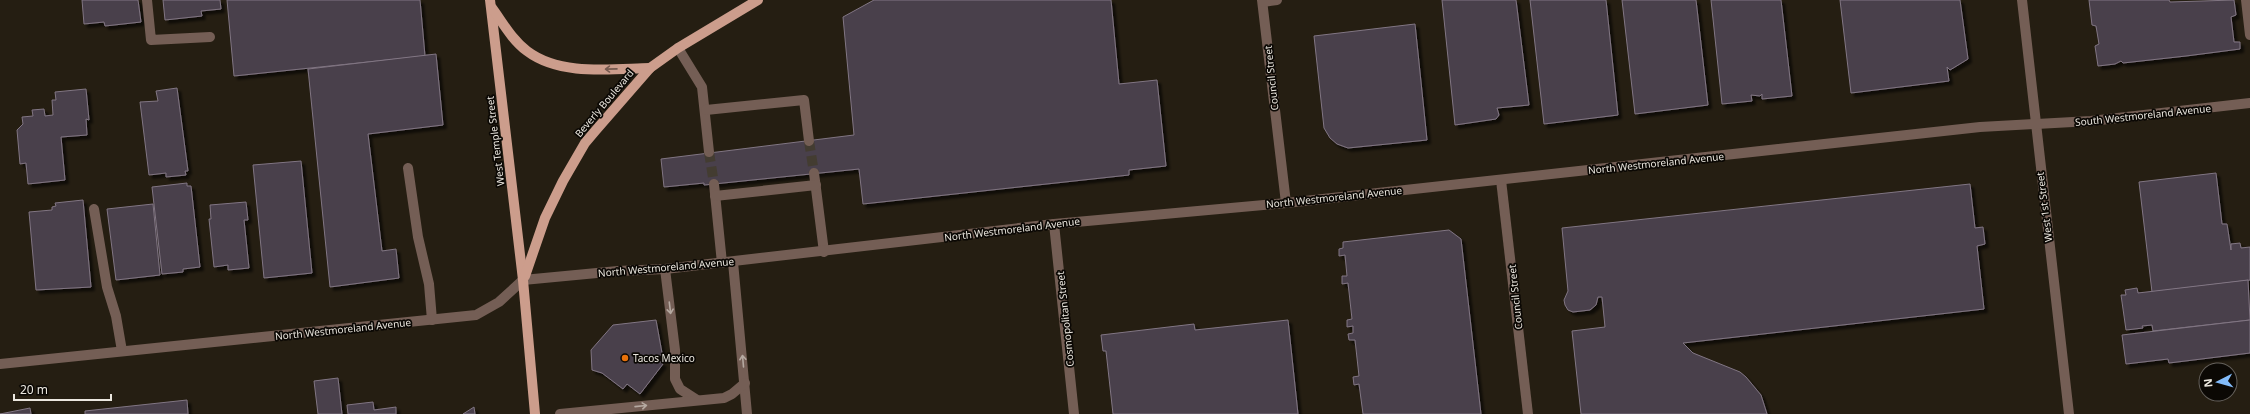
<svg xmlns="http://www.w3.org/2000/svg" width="2250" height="414" viewBox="0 0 2250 414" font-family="'Noto Sans',sans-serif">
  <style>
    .building { fill: #493f4b; stroke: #817683; filter: url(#shadow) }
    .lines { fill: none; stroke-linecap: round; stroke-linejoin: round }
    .minor-tunnel { stroke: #433c31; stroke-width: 10; stroke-dasharray: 10 5; stroke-linecap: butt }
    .minor { stroke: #745e55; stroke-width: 10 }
    .major { stroke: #cc9d8c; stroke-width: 10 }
    .oneway { stroke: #755a4f }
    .oneway2 { stroke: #b5a9a1 }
    .food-dot { fill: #e8710a; stroke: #0b0804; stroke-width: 1.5 }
    .labels { text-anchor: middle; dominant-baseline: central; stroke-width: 3.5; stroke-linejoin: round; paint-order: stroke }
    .street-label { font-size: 10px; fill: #ebe7df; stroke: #0b0804 }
    .poi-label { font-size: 10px; fill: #ebe7df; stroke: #0b0804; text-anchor: start }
  </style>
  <defs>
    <filter id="shadow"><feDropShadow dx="3.5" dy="3.5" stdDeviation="1" flood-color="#0009"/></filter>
  </defs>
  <rect width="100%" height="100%" fill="#251e12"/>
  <g class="building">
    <polygon points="82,0 138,0 141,22 105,26 104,22 84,24"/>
    <polygon points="163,0 220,0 221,9 201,11 202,16 165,20"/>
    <polygon points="227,0 420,0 425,56 234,76"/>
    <polygon points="874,0 1111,0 1119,84 1157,80 1166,166 1129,170 1129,175 863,204 859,169 704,185 704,183 664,187 661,159 854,135 843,17"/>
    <polygon points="1442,0 1516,0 1529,105 1497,108 1499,115 1496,119 1455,125"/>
    <polygon points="1530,0 1606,0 1618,115 1544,124"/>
    <polygon points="1622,0 1696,0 1708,105 1635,114"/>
    <polygon points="1711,0 1781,0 1792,96 1762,99 1762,94 1760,96 1751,95 1752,101 1722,104"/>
    <polygon points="1840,0 1960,0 1968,59 1950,70 1947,67 1949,81 1851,93"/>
    <polygon points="2089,0 2169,0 2170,2 2234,0 2236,15 2231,17 2234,42 2240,42 2240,49 2186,56 2123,63 2121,61 2115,64 2098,66 2095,46 2099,44 2096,26 2092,25"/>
    <polygon points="1415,24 1427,140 1348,148 1337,144 1330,138 1324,128 1314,36"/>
    <polygon points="436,54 443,125 368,134 382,251 396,249 399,278 330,287 308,69"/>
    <polygon points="177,88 188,171 185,171 186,175 166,177 166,173 149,175 140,102 158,101 156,91"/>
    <polygon points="86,89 89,120 86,119 87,135 61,137 65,180 28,184 26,163 20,164 17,130 23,124 22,117 33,116 32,110 44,109 45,116 53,115 52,100 56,100 55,92"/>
    <polygon points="301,161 312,273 264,278 253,165"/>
    <polygon points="2216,173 2222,224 2227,224 2231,250 2231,244 2240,243 2241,248 2250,247 2250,280 2152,292 2139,182"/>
    <polygon points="187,183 187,186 191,186 200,267 183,269 183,272 162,274 152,187"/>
    <polygon points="1970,184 1975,228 1983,227 1985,244 1977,246 1984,309 1683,343 1693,353 1740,372 1746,377 1761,395 1767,414 1581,414 1572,331 1605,327 1602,297 1598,297 1596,305 1590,310 1573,312 1568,310 1565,305 1564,300 1568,291 1562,228"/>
    <polygon points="83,200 91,287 36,290 29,212 52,210 52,207 56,206 55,203"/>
    <polygon points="246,202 248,220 244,220 249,268 228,270 228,265 214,267 209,219 211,219 210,205"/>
    <polygon points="153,204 160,275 116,280 107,209"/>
    <polygon points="1449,230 1461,239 1481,414 1363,414 1359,384 1354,385 1353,377 1359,376 1355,340 1349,340 1348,334 1353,333 1353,326 1347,327 1347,320 1352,319 1348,283 1342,284 1342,276 1347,276 1345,255 1339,256 1339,249 1343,248 1343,242"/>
    <polygon points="2248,280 2250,320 2153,331 2152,325 2142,326 2143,328 2126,330 2121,295 2126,295 2125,290 2137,288 2138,293"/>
    <polygon points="656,320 662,353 657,359 663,364 640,394 627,384 623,389 602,373 592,370 591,350 613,325"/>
    <polygon points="1288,320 1298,414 1113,414 1106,351 1103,351 1101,335 1194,324 1195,330"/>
    <polygon points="2250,320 2250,353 2169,363 2168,359 2126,364 2122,335"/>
    <polygon points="338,378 342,414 318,414 314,381"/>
    <polygon points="187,400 188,414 85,414 85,411"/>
    <polygon points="373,402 374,410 396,407 396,414 348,414 347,405"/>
    <polygon points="474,407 475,414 463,414"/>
    <polygon points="30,408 31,414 0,414"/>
  </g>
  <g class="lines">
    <g class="minor-tunnel">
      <polyline points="809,141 814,173"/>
      <polyline points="709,152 714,184"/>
    </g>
    <g class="minor">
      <polyline points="147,0 151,40 210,37"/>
      <polyline points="1262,0 1286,203"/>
      <polyline points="2022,0 2069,414"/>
      <polyline points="2246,0 2250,35"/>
      <polyline points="1263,2 1277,0"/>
      <polyline points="678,48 702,87 709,152"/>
      <polyline points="706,110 804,100 809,141"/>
      <polyline points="408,168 418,237 429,284 432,320"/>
      <polyline points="814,173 824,252"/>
      <polyline points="1501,180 1528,414"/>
      <polyline points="714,184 722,263"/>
      <polyline points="715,196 816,185"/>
      <polyline points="94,209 107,287 116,316 122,351"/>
      <polyline points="1054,224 1074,414"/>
      <polyline points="733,262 747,414"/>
      <polyline points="665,269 675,350 675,379 680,389 697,400"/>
      <polyline points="0,364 476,315 499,302 523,280 618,271 665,269 1054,224 1286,203 1980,127 2091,121 2250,103"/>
      <polyline points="560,414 724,398 732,394 745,383"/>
    </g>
    <g class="major">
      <polyline points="490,0 523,280 535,414"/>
      <path d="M492 8C503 23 512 40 527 51 560 76 610 69 650 68"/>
      <polyline points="525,276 545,218 563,181 585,143 596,130 650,68 678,48 758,0"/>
    </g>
  </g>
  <defs><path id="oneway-shaft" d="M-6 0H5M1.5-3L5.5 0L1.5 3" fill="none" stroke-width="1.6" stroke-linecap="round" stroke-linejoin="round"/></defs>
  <use class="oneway" href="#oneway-shaft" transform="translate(611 69) rotate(179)"/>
  <g class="oneway2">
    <use href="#oneway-shaft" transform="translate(670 308) rotate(83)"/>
    <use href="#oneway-shaft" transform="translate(743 361) rotate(-95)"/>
    <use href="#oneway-shaft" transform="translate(641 406) rotate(-6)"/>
  </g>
  <circle class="food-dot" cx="625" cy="358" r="4"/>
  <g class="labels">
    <g class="street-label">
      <text transform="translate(1271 78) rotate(-96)">Council Street</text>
      <text transform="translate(604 103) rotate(-50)">Beverly Boulevard</text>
      <text transform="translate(2143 115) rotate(-6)">South Westmoreland Avenue</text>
      <text transform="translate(495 141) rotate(-97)">West Temple Street</text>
      <text transform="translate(1656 163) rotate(-6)">North Westmoreland Avenue</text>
      <text transform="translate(1334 197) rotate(-6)">North Westmoreland Avenue</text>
      <text transform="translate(2044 207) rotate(-97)">West 1st Street</text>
      <text transform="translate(1012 229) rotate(-7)">North Westmoreland Avenue</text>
      <text transform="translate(666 267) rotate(-5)">North Westmoreland Avenue</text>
      <text transform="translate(1515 297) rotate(-96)">Council Street</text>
      <text transform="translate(1065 319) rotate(-96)">Cosmopolitan Street</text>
      <text transform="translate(343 329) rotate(-6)">North Westmoreland Avenue</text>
    </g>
    <g class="poi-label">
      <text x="633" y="358">Tacos Mexico</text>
    </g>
  </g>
  <g transform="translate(2218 382) rotate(264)"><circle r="19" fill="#0b0804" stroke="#65615c"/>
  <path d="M0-3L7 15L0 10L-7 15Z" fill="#83bcfb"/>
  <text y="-6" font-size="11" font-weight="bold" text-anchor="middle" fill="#ebe7df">N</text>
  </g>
  <path d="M14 394v6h97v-6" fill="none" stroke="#ebe7df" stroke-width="2"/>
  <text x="20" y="394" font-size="12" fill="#ebe7df" stroke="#0b0804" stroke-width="3" paint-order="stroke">20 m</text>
</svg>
